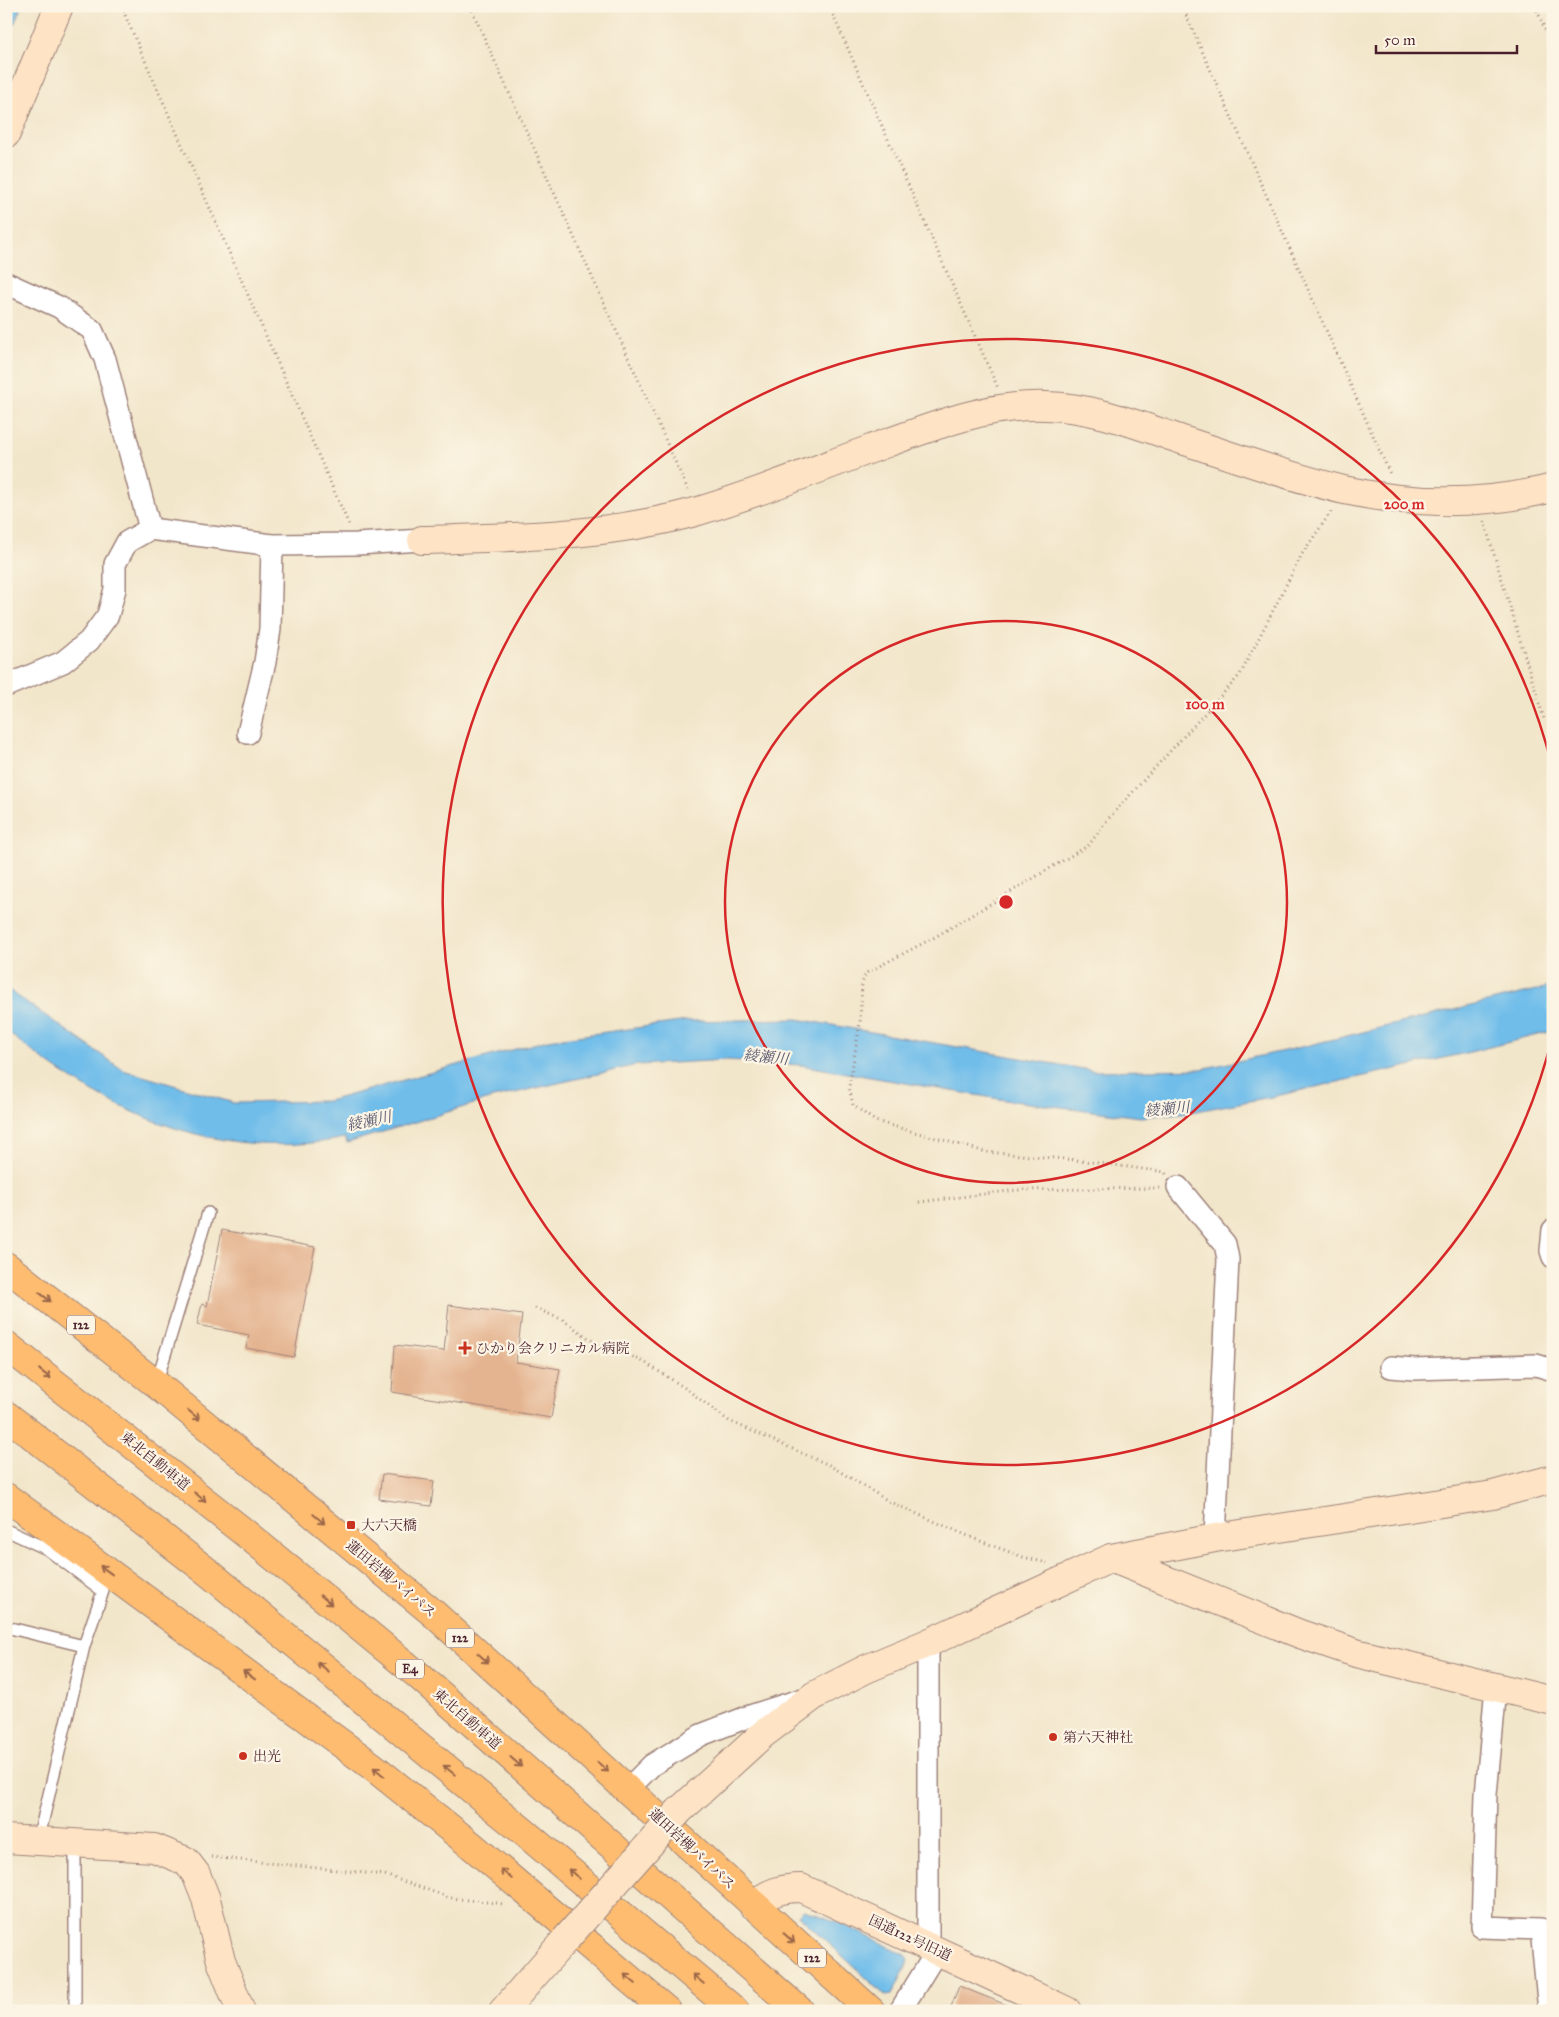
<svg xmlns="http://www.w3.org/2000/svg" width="1559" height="2017" viewBox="0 0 1559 2017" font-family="'IM FELL Great Primer','Noto Serif JP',serif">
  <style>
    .water { fill: #70bdea; stroke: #5d6e8a }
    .building { fill: #e4b38f }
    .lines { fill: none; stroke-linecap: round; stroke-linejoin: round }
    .lane-casing { stroke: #9e827a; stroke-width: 14 }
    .street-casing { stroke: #9e827a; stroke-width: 24 }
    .secondary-casing { stroke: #9e827a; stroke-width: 30 }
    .highway-casing { stroke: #9e827a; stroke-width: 30 }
    .path { stroke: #9e827a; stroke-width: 3; stroke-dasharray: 1 4; stroke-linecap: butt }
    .lane { stroke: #fff; stroke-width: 11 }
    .street { stroke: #fff; stroke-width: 21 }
    .secondary { stroke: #fee4c5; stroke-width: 28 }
    .highway { stroke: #fdbc6f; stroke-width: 28 }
    .secondary-bridge-casing { stroke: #9e827a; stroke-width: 30; stroke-linecap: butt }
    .secondary-bridge { stroke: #fee4c5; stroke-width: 28 }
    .oneway { stroke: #9b664a }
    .ring { fill: none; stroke: #d62828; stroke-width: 2.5 }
    .poi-dot { fill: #c8321e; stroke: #fcf5e5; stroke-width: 2 }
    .labels { text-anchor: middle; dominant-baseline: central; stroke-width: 4.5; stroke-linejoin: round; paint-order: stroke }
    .shield { fill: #fcf5e5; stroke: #7f5f63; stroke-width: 1 }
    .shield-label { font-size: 12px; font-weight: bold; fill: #4a1f2b }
    .poi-label { font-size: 14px; fill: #4a1f2b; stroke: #fcf5e5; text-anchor: start }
    .street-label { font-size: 14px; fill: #4a1f2b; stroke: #fcf5e5 }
    .water-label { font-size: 15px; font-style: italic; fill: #57566e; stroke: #fcf5e5 }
    .centre { fill: #d62828; stroke: #fcf5e5; stroke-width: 2.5 }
    .ring-label { font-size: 15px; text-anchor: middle; font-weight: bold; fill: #d62828; stroke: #fcf5e5; stroke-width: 4.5; stroke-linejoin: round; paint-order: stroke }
  </style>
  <rect width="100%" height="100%" fill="#fcf5e5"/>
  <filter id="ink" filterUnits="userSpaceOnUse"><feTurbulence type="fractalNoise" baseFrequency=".02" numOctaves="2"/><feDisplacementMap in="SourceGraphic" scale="10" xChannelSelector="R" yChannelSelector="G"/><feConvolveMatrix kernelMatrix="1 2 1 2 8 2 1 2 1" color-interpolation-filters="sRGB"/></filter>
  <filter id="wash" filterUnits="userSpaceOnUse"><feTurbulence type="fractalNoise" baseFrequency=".0096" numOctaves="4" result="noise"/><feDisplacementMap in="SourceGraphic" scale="20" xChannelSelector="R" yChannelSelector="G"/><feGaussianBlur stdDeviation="1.12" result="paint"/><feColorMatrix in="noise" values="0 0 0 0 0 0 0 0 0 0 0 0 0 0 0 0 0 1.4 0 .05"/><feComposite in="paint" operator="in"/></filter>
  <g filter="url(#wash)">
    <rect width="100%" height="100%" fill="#f2e6ca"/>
    <g class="water">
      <polygon points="6,6 22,6 7,40 6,39"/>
      <path d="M1553 986V1031L1470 1052 1276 1096 1191 1112 1141 1117 1005 1100 800 1065 727 1060 637 1065 493 1098 347 1143 345 1138C241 1159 144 1128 58 1070 40 1058 23 1044 6 1031V988L123 1070 234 1103 328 1101 548 1040 687 1021 797 1019 1095 1071 1201 1069 1293 1049Z"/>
      <polygon points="804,1910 838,1922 906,1955 909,1961 892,1995 886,1996 798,1915"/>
    </g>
    <g id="blocks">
      <g class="building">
        <polygon points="222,1230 315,1247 294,1357 246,1348 249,1335 197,1325 202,1304 207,1306"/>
        <polygon points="449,1305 522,1315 516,1362 560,1369 551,1418 392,1392 395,1345 444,1351"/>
        <polygon points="382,1474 434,1481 431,1506 379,1499"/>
        <polygon points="959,1986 1019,2010 1019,2011 960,2011 951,2007"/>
      </g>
    </g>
  </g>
  <g filter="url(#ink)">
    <use href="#blocks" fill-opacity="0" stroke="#9e827a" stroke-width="1"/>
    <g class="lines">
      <defs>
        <g id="lane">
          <polyline points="156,1384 208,1213"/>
          <polyline points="6,1530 47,1549 103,1591 84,1646 6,1627"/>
          <polyline points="38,1841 84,1646"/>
          <polyline points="75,1843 75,2011"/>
        </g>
        <g id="street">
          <polyline points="6,283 59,307 92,330 105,359 150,529"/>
          <polyline points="6,686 63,662 89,641 108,615 115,589 115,564 127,542 150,529 272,545 357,544 422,540"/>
          <polyline points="248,733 265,662 270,629 272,545"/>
          <polyline points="1178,1187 1225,1244 1228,1259 1215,1538"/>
          <polyline points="1553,1230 1551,1251 1553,1257"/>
          <polyline points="1391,1367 1414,1369 1536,1365 1553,1370"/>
          <polyline points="928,1643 928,1946"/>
          <polyline points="1496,1688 1486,1794 1482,1927 1541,1929 1549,2011"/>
          <polyline points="628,1789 652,1765 701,1735 747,1717 803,1699"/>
          <polyline points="900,2011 937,1951"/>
        </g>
        <g id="secondary">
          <polyline points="6,134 59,6"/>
          <path d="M422 540C515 537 604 537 695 512 760 493 824 466 887 443 939 424 990 404 1046 406 1093 407 1138 425 1182 440 1235 457 1289 477 1344 490 1413 505 1485 505 1553 488"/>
          <polyline points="1111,1558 1300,1634 1356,1653 1553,1701"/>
          <polyline points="679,1811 763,1734 815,1695 866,1669 928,1643 1111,1558 1215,1538 1493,1495 1553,1479"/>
          <polyline points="6,1839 154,1848 186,1861 196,1874 206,1899 221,1961 241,2011"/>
          <path d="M753 1905C768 1893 781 1888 801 1888L1067 2011"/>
          <polyline points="503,2011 565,1940"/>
        </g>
        <g id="highway">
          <polyline points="6,1266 156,1384 433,1613 871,2011"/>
          <polyline points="6,1345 245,1533 418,1675 800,2011"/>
          <polyline points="6,1415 209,1573 525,1833 735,2011"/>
          <polyline points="6,1497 372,1766 471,1845 667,2011"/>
        </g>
      </defs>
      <use href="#lane" class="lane-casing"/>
      <use href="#street" class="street-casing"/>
      <use href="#secondary" class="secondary-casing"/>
      <use href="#highway" class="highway-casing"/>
      <g class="path">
        <polyline points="121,6 349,525"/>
        <polyline points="470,6 688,490"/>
        <polyline points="829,6 998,388"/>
        <polyline points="1182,6 1391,476"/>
        <polyline points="1535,6 1553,48"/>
        <polyline points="1484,521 1544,719"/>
        <polyline points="1166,1174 1165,1172 1076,1160 986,1152 875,1121 853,1105 849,1087 860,1023 862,983 866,973 935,937 1089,845 1108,819 1240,675 1302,554 1333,509"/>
        <polyline points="919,1202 1017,1190 1160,1188"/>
        <polyline points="535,1308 563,1320 597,1344 618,1350 644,1362 685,1388 729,1421 829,1465 890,1502 975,1539 1023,1557 1047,1563"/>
        <polyline points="211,1857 385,1875 451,1898 504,1904"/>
      </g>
      <use href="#lane" class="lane"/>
      <use href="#street" class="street"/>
      <use href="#secondary" class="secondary"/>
      <use href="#highway" class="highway"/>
      <defs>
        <polyline id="secondary-bridge" points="565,1940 679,1811"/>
      </defs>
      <use href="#secondary-bridge" class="secondary-bridge-casing"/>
      <use href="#secondary-bridge" class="secondary-bridge"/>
    </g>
    <defs><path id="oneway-shaft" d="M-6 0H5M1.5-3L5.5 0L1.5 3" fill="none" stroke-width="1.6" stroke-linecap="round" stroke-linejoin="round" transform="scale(1.25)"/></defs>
    <g class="oneway">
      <use href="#oneway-shaft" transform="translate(45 1297) rotate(38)"/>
      <use href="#oneway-shaft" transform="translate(45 1374) rotate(38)"/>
      <use href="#oneway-shaft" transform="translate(194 1415) rotate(40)"/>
      <use href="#oneway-shaft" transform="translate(200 1497) rotate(39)"/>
      <use href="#oneway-shaft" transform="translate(319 1519) rotate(40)"/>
      <use href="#oneway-shaft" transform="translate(106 1570) rotate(-144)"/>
      <use href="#oneway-shaft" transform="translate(326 1600) rotate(40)"/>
      <use href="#oneway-shaft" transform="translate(483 1658) rotate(42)"/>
      <use href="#oneway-shaft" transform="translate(323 1667) rotate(-141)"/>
      <use href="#oneway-shaft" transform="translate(249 1675) rotate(-144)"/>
      <use href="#oneway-shaft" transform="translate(516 1762) rotate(41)"/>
      <use href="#oneway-shaft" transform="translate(603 1767) rotate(42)"/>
      <use href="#oneway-shaft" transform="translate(449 1770) rotate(-141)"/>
      <use href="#oneway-shaft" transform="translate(379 1772) rotate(-141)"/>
      <use href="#oneway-shaft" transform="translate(506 1874) rotate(-140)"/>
      <use href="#oneway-shaft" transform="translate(574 1874) rotate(-140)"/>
      <use href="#oneway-shaft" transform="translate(789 1938) rotate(42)"/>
      <use href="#oneway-shaft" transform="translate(630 1979) rotate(-140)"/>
      <use href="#oneway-shaft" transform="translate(698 1979) rotate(-140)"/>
    </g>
  </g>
  <g class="ring">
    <circle cx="1006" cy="902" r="281"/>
    <path d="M1552 1038A563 563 0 1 1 1552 766"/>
  </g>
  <g class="poi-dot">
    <path d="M462.5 1340.5h5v5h5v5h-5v5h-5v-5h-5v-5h5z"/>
    <rect x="346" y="1520" width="10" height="10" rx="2.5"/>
    <circle cx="1053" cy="1737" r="5"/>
    <circle cx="243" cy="1756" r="5"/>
  </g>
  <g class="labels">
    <g class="shield">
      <rect x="67" y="1315.5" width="28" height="19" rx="4"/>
      <rect x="446" y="1628.5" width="28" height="19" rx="4"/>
      <rect x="396" y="1659.5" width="28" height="19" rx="4"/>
      <rect x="798" y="1948.5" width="28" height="19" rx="4"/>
    </g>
    <g class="shield-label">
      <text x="81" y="1325">122</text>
      <text x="460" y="1638">122</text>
      <text x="410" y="1669">E4</text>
      <text x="812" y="1958">122</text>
    </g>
    <g class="poi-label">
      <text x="476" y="1348">ひかり会クリニカル病院</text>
      <text x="361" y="1525">大六天橋</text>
      <text x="1063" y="1737">第六天神社</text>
      <text x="253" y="1756">出光</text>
    </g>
    <g class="street-label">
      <text transform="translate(155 1461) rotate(39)">東北自動車道</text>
      <text transform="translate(391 1579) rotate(40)">蓮田岩槻バイパス</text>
      <text transform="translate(467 1719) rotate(41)">東北自動車道</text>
      <text transform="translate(692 1849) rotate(43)">蓮田岩槻バイパス</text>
      <text transform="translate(910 1938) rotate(25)">国道122号旧道</text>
    </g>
    <g class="water-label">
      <text transform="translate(766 1057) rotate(6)">綾瀬川</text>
      <text transform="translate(1167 1109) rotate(-5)">綾瀬川</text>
      <text transform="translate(369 1121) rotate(-12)">綾瀬川</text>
    </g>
  </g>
  <circle cx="1006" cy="902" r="8" class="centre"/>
  <g class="ring-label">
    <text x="1404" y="509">200 m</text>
    <text x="1205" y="709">100 m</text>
  </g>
  <rect width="1559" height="2017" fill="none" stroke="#fcf5e5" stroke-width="25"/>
  <path d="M1376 45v8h141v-8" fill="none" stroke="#4a1f2b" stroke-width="2.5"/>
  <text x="1384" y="45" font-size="15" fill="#4a1f2b" stroke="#fcf5e5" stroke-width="4" paint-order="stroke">50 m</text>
</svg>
